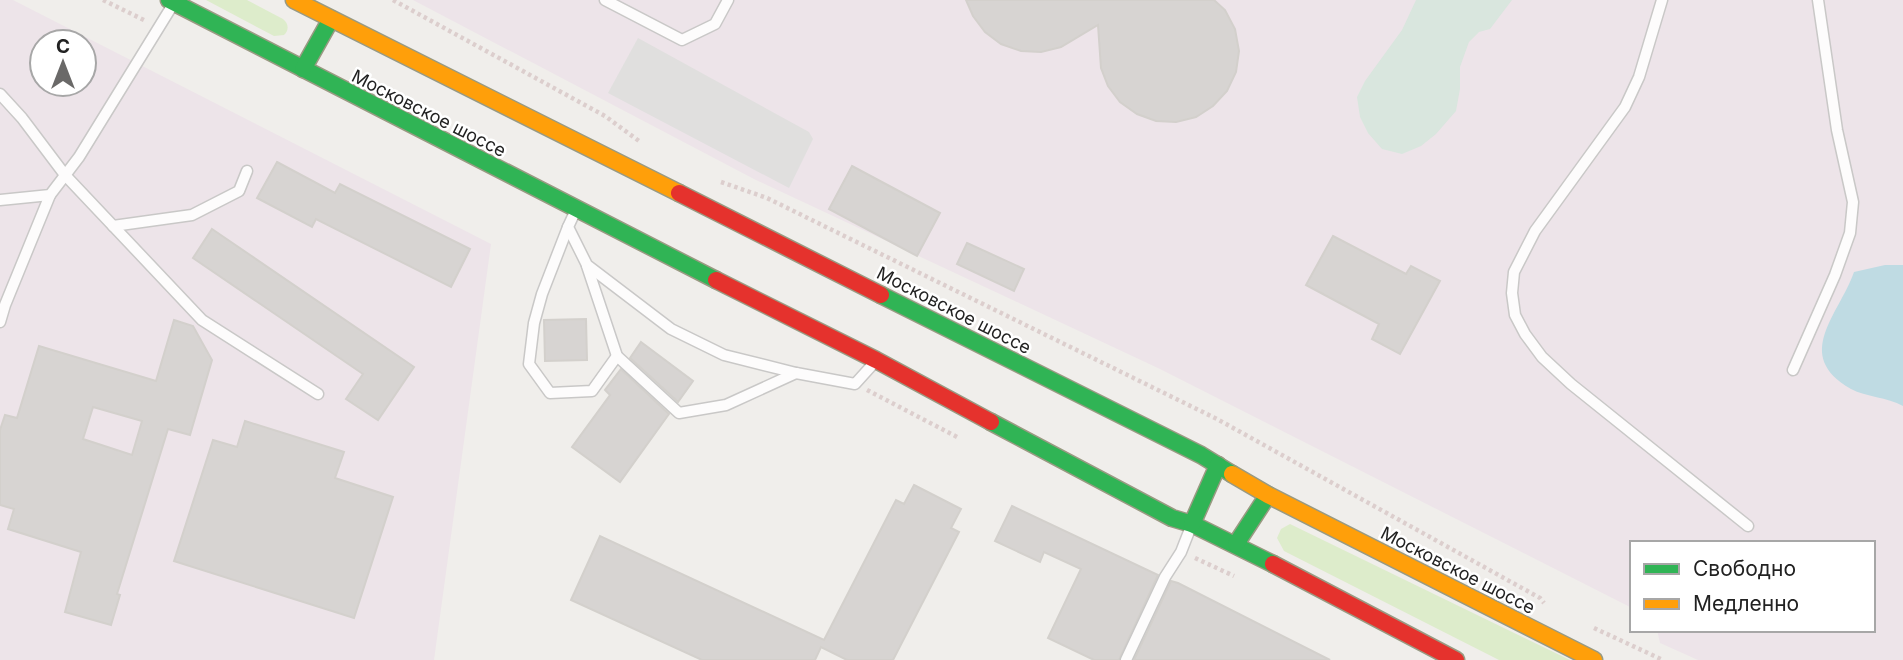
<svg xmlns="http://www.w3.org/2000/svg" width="1903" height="660" viewBox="0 0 1903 660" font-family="Inter,sans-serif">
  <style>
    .industrial { fill: #ede4e9; fill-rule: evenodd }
    .grass { fill: #ddeccb }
    .wetland { fill: #d9e6de }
    .parking { fill: #e0dfde }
    .water { fill: #bfdbe3 }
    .building { fill: #d7d4d2; stroke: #d3d0cc; stroke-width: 2; fill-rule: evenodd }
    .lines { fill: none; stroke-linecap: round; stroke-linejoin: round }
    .lane-casing { stroke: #c9c8c7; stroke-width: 13 }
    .fast-casing { stroke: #999a82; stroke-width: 19 }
    .slow-casing { stroke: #999a82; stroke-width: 19 }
    .jam-casing { stroke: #999a82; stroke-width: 19 }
    .path { stroke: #dccecd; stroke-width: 4.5; stroke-dasharray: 3.5 3.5; stroke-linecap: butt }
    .lane { stroke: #fdfcfc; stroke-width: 10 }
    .fast { stroke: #30b455; stroke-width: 16 }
    .slow { stroke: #ff9f0a; stroke-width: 16 }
    .jam { stroke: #e5322d; stroke-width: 16 }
    .labels { text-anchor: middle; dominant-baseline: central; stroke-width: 5; stroke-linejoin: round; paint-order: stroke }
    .street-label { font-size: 18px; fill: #222; stroke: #fff }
  </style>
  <rect width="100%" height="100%" fill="#f0eeeb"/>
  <g class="industrial">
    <path d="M0 0H13L491 244 434 660H0ZM42 42H84V84H42Z"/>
    <polygon points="413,0 1903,0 1903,660 1698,660 1660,643 1657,630 1873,630 1873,543 1632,543 1632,608 1160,369 754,179"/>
  </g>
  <g class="grass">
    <path d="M206 0H247L283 19C289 24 289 30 284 35L274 36Z"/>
    <polygon points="1290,524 1570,660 1499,660 1284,551 1277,538 1281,529"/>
  </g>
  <polygon class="wetland" points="1416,0 1512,0 1490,29 1479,32 1469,42 1460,67 1460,89 1456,111 1436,134 1421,146 1402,154 1382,149 1368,133 1360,117 1357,97 1365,81 1402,30"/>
  <polygon class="parking" points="638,38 809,132 813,139 789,188 608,93"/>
  <path class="water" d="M1885 265H1903V406C1887 397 1866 397 1851 389 1792 355 1839 315 1854 272Z"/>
  <g class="building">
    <polygon points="966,0 1214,0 1225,10 1235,29 1239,51 1236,72 1227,91 1213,106 1196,117 1176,122 1156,121 1137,114 1120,102 1108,86 1101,68 1098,25 1061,47 1041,52 1021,51 1001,44 985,32 973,16"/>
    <polygon points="277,162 335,193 340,184 470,249 451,287 316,219 312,227 257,198"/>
    <polygon points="852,166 940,213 917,256 829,209"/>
    <polygon points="212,229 414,367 378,420 346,399 363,374 193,258"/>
    <polygon points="1333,236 1406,274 1411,266 1440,281 1400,354 1372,339 1379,324 1306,285"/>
    <polygon points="967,243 1024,269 1014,291 957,264"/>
    <polygon points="586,319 587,360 545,361 544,320"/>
    <path d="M174 320 193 326 212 360 190 435 168 429 117 594 120 595 111 625 65 612 81 552 8 529 14 509 0 505V430L5 415 17 418 39 346 156 381ZM93 407 142 421 132 455 83 439Z"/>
    <polygon points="641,342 693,381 678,402 630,358"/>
    <polygon points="621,369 669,414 620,482 572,447 610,395 605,390"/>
    <polygon points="245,421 344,452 335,478 393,497 354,618 174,561 213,440 237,447"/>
    <polygon points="914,485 961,509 951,528 959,532 893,660 847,660 821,647 815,660 702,660 571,600 600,536 824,640 896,500 904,504"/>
    <polygon points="1012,506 1158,575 1119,660 1094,660 1048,638 1081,569 1044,552 1040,562 995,541"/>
    <polygon points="1171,581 1178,583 1330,660 1134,660"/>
  </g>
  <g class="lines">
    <defs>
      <g id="lane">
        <polyline points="605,0 682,40 715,24 728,0"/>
        <polyline points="1662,0 1639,77 1625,107 1535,231 1514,272 1512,293 1515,315 1525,334 1542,357 1571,384 1748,526"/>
        <polyline points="0,94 22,118 65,175 202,320 318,394"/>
        <polyline points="0,200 50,195 79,157 172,6"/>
        <polyline points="574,214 568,227 587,265 671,329 724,355 796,373 855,384 874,363"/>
        <polyline points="113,226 192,215 239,191 247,171"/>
        <polyline points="568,227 542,294 534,323 529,364 550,393 592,391 617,356"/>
        <polyline points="587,266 617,356 679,413 726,405 796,373"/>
        <polyline points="0,322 5,305 50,195"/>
        <polyline points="1793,370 1835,275 1850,233 1853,202 1837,130 1818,0"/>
        <polyline points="1126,660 1165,577 1181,552 1190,529"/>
      </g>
      <g id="fast">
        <polyline points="169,0 716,280"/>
        <polyline points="303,69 331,19"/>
        <polyline points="881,295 1201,455 1232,474"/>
        <polyline points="991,422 1172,518 1192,524 1273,564"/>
        <polyline points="1192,524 1218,465"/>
        <polyline points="1236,544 1268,495"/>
      </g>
      <g id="slow">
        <polyline points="294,0 679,193"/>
        <polyline points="1232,474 1268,495 1594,660"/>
      </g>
      <g id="jam">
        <polyline points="679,193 881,295"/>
        <polyline points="716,280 876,360 991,422"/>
        <polyline points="1273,564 1456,660"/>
      </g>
    </defs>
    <use href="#lane" class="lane-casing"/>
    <use href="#fast" class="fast-casing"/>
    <use href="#slow" class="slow-casing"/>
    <use href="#jam" class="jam-casing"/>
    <g class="path">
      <polyline points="103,0 146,21"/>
      <polyline points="393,0 605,116 639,141"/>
      <polyline points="721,182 767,198 1217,419 1540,598 1544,603"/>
      <polyline points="867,390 959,438"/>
      <polyline points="1195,558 1234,576"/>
      <polyline points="1594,628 1663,660"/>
    </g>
    <use href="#lane" class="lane"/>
    <use href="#fast" class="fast"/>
    <use href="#slow" class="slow"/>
    <use href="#jam" class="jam"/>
  </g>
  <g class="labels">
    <g class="street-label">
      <text transform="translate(429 113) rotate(27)">Московское шоссе</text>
      <text transform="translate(954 310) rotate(27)">Московское шоссе</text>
      <text transform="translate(1458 570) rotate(27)">Московское шоссе</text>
    </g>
  </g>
  <rect x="1630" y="541" width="245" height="91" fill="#ffffff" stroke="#a7a7a7" stroke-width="2"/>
  <rect x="1644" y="564" width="35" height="10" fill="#30b455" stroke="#a7a7a7" stroke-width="2"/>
  <text x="1693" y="576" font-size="21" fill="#222222">Свободно</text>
  <rect x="1644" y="599" width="35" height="10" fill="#ff9f0a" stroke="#a7a7a7" stroke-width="2"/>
  <text x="1693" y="611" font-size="21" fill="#222222">Медленно</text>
  <g transform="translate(63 63)"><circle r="33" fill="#ffffff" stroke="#a7a7a7" stroke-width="2"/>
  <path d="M0-5L12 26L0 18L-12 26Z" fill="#6a6968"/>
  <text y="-10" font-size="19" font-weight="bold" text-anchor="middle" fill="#222222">С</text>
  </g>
</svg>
